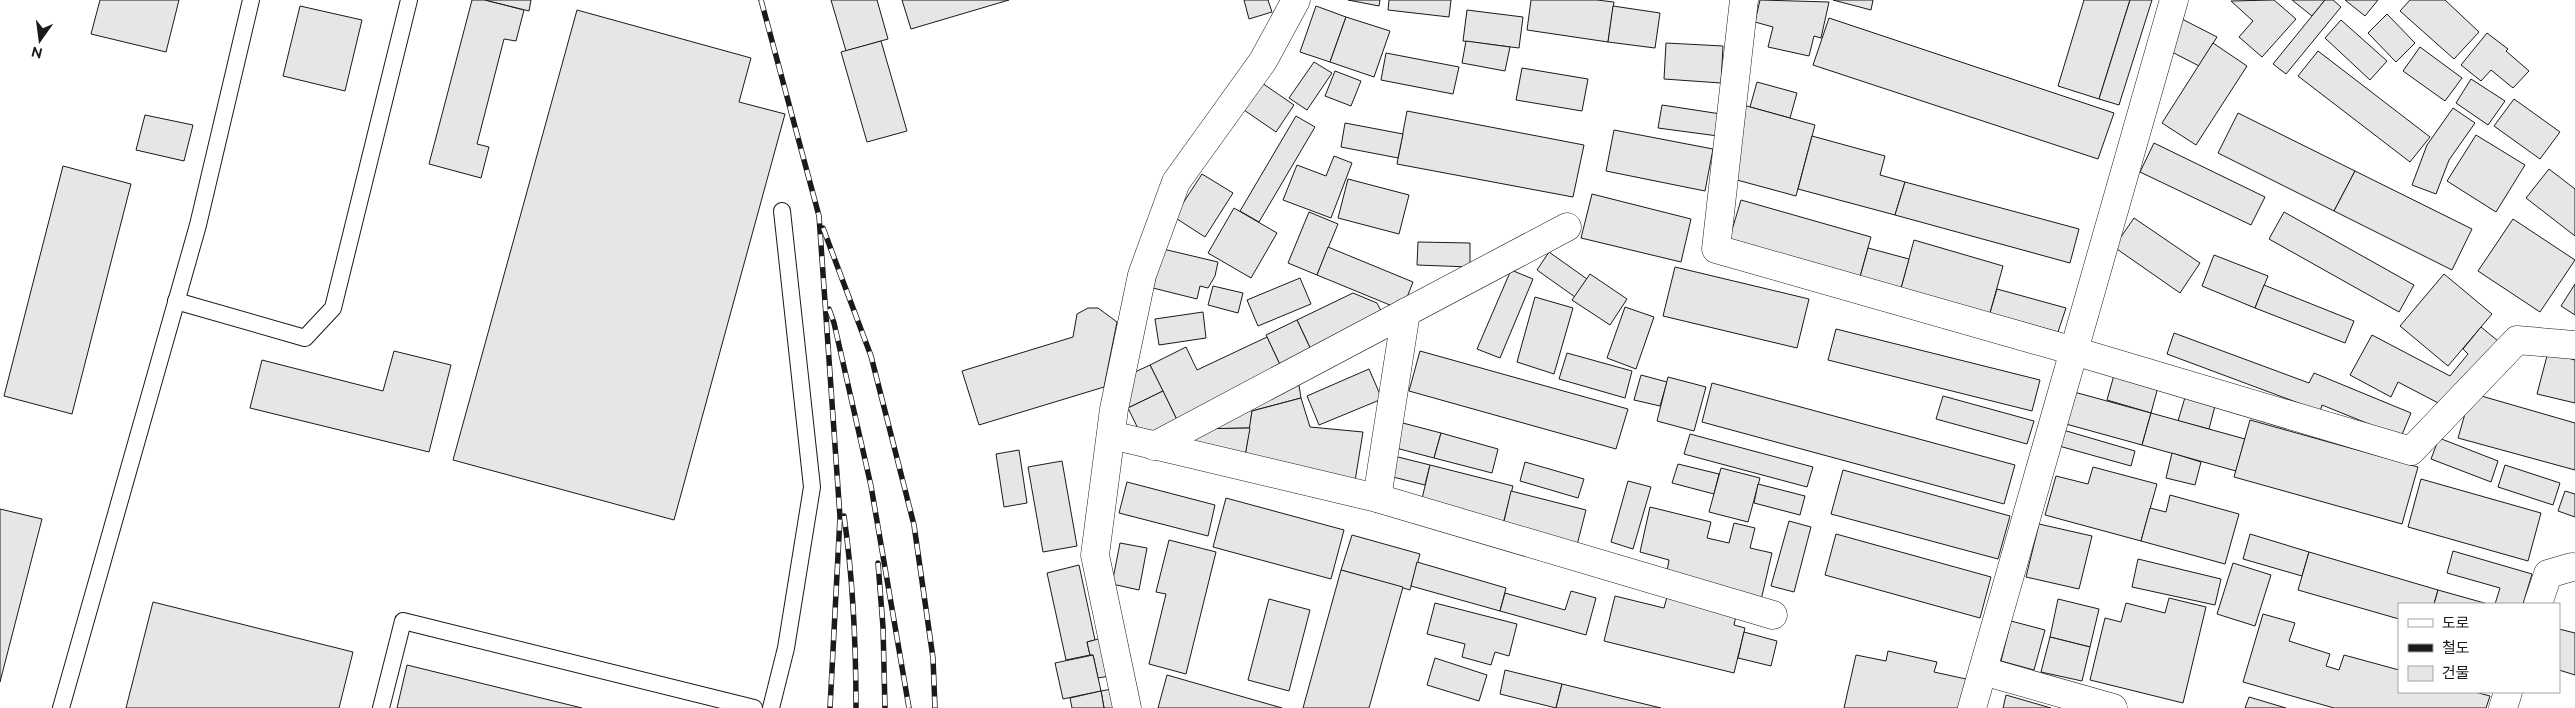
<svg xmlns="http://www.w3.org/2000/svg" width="2575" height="708" viewBox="0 0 2575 708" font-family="Raleway,'Noto Sans KR',sans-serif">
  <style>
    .building { fill: #e6e6e6; stroke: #1a1a1a }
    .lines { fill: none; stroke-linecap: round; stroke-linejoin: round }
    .lane-casing { stroke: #1a1a1a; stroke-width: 18 }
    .street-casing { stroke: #1a1a1a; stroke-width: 29 }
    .lane { stroke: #fff; stroke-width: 16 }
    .street { stroke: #fff; stroke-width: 28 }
    .rail-casing { stroke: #1a1a1a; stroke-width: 5.5 }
    .rail { stroke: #fff; stroke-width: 4; stroke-dasharray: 11; stroke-linecap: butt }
  </style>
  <rect width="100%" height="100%" fill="#fff"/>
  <g class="building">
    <polygon points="100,0 179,0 166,52 91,34"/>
    <polygon points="472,0 485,0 524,10 516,41 504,39 477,144 489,147 481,178 429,164"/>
    <polygon points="485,0 531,0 529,11"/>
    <polygon points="831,0 877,0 888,39 846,51"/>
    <polygon points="902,0 1009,0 911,29"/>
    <polygon points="1244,0 1268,0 1272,12 1249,19"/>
    <polygon points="1348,0 1380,0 1379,6"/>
    <polygon points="1389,0 1451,0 1449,17 1388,10"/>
    <polygon points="1531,0 1597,0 1614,2 1608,42 1527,30"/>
    <polygon points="1760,0 1829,2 1821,38 1814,36 1809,56 1768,47 1773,27 1755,22"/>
    <polygon points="1833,0 1873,0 1871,10"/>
    <polygon points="2084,0 2130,0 2099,99 2058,86"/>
    <polygon points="2130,0 2152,0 2119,105 2099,99"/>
    <polygon points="2274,0 2296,19 2262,57 2239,37 2253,21 2231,1"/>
    <polygon points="2292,0 2325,0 2312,16"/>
    <polygon points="2325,0 2333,0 2341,7 2286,74 2273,64"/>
    <polygon points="2345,0 2378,0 2365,16"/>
    <polygon points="2410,0 2445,0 2479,32 2454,59 2400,11"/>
    <polygon points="300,6 362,20 345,91 283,76"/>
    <polygon points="1316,6 1346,17 1330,62 1300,52"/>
    <polygon points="1613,6 1660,13 1655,48 1608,42"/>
    <polygon points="577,10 751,58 739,102 785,114 674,520 453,460"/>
    <polygon points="1467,10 1523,17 1519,48 1463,41"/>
    <polygon points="2387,14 2415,43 2396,62 2368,33"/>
    <polygon points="1346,17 1390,31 1374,77 1330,62"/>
    <polygon points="1829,18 2114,113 2098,159 1813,65"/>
    <polygon points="2182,19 2217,37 2199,66 2170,51"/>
    <polygon points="2341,20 2387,61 2370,80 2325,38"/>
    <polygon points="2487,33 2508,49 2506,51 2529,71 2513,88 2491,70 2481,81 2461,65"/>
    <polygon points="881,41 907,131 867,142 841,52"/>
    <polygon points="1466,41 1510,47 1505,71 1462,63"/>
    <polygon points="1666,43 1723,46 1721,83 1664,79"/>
    <polygon points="2213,43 2247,66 2196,145 2162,123"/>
    <polygon points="2420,47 2462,78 2445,101 2403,71"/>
    <polygon points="2318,51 2430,137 2410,162 2298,76"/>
    <polygon points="1386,53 1459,67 1453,94 1381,80"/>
    <polygon points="1314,62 1332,73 1307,110 1289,98"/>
    <polygon points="1522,68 1588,79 1582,111 1516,100"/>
    <polygon points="1335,71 1361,81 1351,106 1325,96"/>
    <polygon points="2471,79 2505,101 2488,125 2456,103"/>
    <polygon points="1757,82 1797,93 1790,118 1750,107"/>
    <polygon points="1262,83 1294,105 1276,132 1244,110"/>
    <polygon points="2514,99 2560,132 2540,159 2494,126"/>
    <polygon points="1662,105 1721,114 1718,136 1658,128"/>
    <polygon points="1743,105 1815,125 1796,196 1737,180"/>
    <polygon points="2453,108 2475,123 2449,160 2436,194 2412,185 2427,145"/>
    <polygon points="1407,111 1584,145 1573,197 1397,164"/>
    <polygon points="2238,113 2355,171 2334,211 2218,153"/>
    <polygon points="145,115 193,125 184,161 136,150"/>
    <polygon points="1296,116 1315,127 1259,222 1240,211"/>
    <polygon points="1345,123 1403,134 1398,158 1341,147"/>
    <polygon points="1614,130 1713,149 1705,191 1606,171"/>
    <polygon points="2476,135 2525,165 2496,212 2447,181"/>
    <polygon points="1812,136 1885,156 1880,175 1905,182 1895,215 1798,189"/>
    <polygon points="2154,143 2265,197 2251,225 2140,172"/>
    <polygon points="1334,156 1352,163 1331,218 1283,200 1297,165 1326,176"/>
    <polygon points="63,166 131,184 72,414 4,396"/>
    <polygon points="2549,169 2575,189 2575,236 2526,198"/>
    <polygon points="2355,171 2472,229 2452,270 2334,211"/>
    <polygon points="1202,174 1233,193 1205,237 1174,217"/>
    <polygon points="1348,179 1409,195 1399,234 1338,218"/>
    <polygon points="1905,182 2079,229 2070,263 1895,215"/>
    <polygon points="1592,194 1691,219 1681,262 1581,238"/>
    <polygon points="1741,200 1871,237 1860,277 1729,240"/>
    <polygon points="1234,208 1277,233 1251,278 1208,253"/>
    <polygon points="1309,212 1338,224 1317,275 1288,263"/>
    <polygon points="2284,212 2414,285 2399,312 2269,239"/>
    <polygon points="2134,218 2200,263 2180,293 2114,247"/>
    <polygon points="2513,219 2575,260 2540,312 2478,271"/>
    <polygon points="1914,240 2003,266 1990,313 1901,288"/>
    <polygon points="1418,242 1470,243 1470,267 1417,265"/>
    <polygon points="1328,247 1413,282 1402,310 1317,275"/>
    <polygon points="1868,248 1909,259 1901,288 1860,277"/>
    <polygon points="1163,249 1218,262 1215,276 1208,288 1200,286 1197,299 1153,288"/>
    <polygon points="1549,252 1587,279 1575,297 1537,270"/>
    <polygon points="2214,255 2268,276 2255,308 2202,286"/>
    <polygon points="1675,267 1809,299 1797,348 1663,316"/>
    <polygon points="1511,270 1533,279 1500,358 1477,349"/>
    <polygon points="1590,274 1627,299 1610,325 1572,300"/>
    <polygon points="2444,274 2492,314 2448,366 2400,326"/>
    <polygon points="1300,278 1311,304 1258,326 1247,300"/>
    <polygon points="2575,284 2575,315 2561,306"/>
    <polygon points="2264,285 2354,321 2345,343 2255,308"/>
    <polygon points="1213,286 1243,293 1238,313 1208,305"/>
    <polygon points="1997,289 2066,308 2058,332 1990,313"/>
    <polygon points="1353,293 1377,303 1385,319 1313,354 1297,320"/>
    <polygon points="1535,297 1573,308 1554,374 1517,362"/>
    <polygon points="1625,307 1654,317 1636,369 1607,358"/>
    <polygon points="1088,308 1098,308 1117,322 1104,387 979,425 962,371 1073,337 1077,314"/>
    <polygon points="1203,312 1206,338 1159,345 1155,319"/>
    <polygon points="1297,320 1313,354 1282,369 1266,335"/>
    <polygon points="2481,327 2498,341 2444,406 2398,382 2391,397 2350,375 2372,335 2450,376 2468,354 2463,349"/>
    <polygon points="1836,329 2040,380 2032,411 1828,360"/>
    <polygon points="2174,333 2309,383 2314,373 2411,413 2401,437 2322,405 2320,411 2167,354"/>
    <polygon points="1267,337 1282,369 1178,422 1150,365 1186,347 1197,370"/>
    <polygon points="394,351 451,365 429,452 250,408 262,360 383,391"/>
    <polygon points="1420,351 1628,409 1616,449 1409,391"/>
    <polygon points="2548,352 2575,360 2575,403 2537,394"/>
    <polygon points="1567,353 1632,371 1625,398 1559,379"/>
    <polygon points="1150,365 1163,391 1128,408 1135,372"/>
    <polygon points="1369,369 1382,399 1319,425 1307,396"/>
    <polygon points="1641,375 1667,382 1660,406 1634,400"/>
    <polygon points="2114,375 2158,387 2151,413 2107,400"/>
    <polygon points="1668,377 1706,387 1694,431 1657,421"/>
    <polygon points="1298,379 1301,398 1252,411 1250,428 1201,429"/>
    <polygon points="1712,383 2015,465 2004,504 1702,422"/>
    <polygon points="1163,391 1178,422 1143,439 1128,408"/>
    <polygon points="2074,392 2151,413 2142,445 2066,424"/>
    <polygon points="2471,393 2575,423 2575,470 2458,438"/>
    <polygon points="2186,394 2216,402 2209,429 2178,421"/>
    <polygon points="1943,396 2034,421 2027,444 1936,419"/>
    <polygon points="1301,398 1310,427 1363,432 1355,481 1245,456 1252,411"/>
    <polygon points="2151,413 2245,439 2236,471 2142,445"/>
    <polygon points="2250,420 2418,467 2402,524 2234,477"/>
    <polygon points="1399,422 1441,433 1434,458 1392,447"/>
    <polygon points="1250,428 1245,456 1188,457 1187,429"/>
    <polygon points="2063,430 2135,451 2131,466 2059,446"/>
    <polygon points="1441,433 1498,449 1492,473 1434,458"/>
    <polygon points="1690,434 1813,467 1807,487 1684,454"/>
    <polygon points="2439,438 2498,461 2491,482 2431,459"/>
    <polygon points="1019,450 1027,503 1004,507 996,454"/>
    <polygon points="2172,453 2201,462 2195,485 2166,478"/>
    <polygon points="1394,456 1430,465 1425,485 1389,476"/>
    <polygon points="1062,461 1077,546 1043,552 1028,467"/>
    <polygon points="1525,462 1584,479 1578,498 1520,481"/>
    <polygon points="1678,464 1719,474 1714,494 1672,483"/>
    <polygon points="1430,465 1513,486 1503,524 1421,503"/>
    <polygon points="2505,465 2560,483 2553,505 2498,487"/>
    <polygon points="2093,467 2157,484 2141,541 2045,515 2056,476 2088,484"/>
    <polygon points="1721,468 1760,478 1748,522 1709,512"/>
    <polygon points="1843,470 2010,516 1998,559 1831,514"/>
    <polygon points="2421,479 2541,513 2528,561 2408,527"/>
    <polygon points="1628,481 1651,487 1633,549 1611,542"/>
    <polygon points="1127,482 1215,505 1208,536 1119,513"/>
    <polygon points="1758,484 1805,496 1800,515 1754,503"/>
    <polygon points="1511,491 1586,510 1576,549 1502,530"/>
    <polygon points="2565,491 2575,494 2575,517 2558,511"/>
    <polygon points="2170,495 2239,514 2225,564 2141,541 2150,508 2166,512"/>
    <polygon points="1226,498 1344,530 1331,579 1213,547"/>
    <polygon points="1650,507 1711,522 1707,538 1729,543 1734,523 1755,528 1750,548 1772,553 1761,600 1667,571 1669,560 1640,552"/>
    <polygon points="0,509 42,519 0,682"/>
    <polygon points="1789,521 1811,527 1794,592 1771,586"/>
    <polygon points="2039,524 2092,536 2079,589 2026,577"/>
    <polygon points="1836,534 1991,577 1980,618 1825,575"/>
    <polygon points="2250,534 2309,552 2302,576 2243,559"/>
    <polygon points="1352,535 1420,554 1410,590 1341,570"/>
    <polygon points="1169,540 1216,552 1186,674 1149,664 1166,594 1156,592"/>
    <polygon points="1120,543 1147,548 1139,590 1112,584"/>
    <polygon points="2453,551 2532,574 2523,604 2495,604 2500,588 2447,573"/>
    <polygon points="2309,552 2438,590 2434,604 2399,604 2399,619 2298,590"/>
    <polygon points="2138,559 2221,579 2215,605 2132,587"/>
    <polygon points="1417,562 1506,588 1500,611 1411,586"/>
    <polygon points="2233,563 2271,575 2255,626 2217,614"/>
    <polygon points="1079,565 1095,640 1087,642 1090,655 1066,660 1047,573"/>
    <polygon points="1341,570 1403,587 1369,708 1303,708"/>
    <polygon points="2438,590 2488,604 2434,604"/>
    <polygon points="1571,591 1596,598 1586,635 1500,611 1505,593 1565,610"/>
    <polygon points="1668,593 1738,607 1734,625 1745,628 1734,673 1604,641 1615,596 1664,608"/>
    <polygon points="2169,598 2206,607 2183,703 2090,680 2105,618 2121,622 2126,603 2165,613"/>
    <polygon points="1269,599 1310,610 1289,691 1248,680"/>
    <polygon points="2058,599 2099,609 2090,647 2050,637"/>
    <polygon points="153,602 353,652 339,708 126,708"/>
    <polygon points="1435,603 1517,624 1509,656 1495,652 1491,665 1462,657 1465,644 1427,634"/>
    <polygon points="2263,614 2295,623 2289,641 2330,654 2326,666 2339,670 2344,655 2399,670 2399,692 2475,692 2490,696 2486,708 2334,708 2243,682"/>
    <polygon points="2011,621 2045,630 2034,670 2001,661"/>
    <polygon points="2559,629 2575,633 2575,675 2559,670"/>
    <polygon points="1744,632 1777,641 1771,666 1738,658"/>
    <polygon points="2050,637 2090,647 2082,681 2041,672"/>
    <polygon points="1102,638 1110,676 1098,678 1093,655 1090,655 1087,642"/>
    <polygon points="1888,651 1937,662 1934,672 1966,679 1960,708 1844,708 1856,655 1886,661"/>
    <polygon points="1093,655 1101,691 1063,699 1055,663"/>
    <polygon points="1435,658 1487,675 1479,701 1427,685"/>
    <polygon points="407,665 582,708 397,708"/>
    <polygon points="1505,670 1562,684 1556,708 1500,694"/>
    <polygon points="1167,675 1282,708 1158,708"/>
    <polygon points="1562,684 1661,708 1556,708"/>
    <polygon points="1112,689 1116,708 1104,708 1101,691"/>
    <polygon points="1101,691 1104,708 1072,708 1070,698"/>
    <polygon points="2006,695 2051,708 2003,708"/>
    <polygon points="2249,697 2286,708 2245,708"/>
  </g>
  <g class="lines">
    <defs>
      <g id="lane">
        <polyline points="176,301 305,338 333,308 409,0"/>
        <polyline points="61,708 198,225 251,0"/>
        <polyline points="381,708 403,621 754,708"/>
        <polyline points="771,708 786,648 812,487 782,211"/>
      </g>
      <g id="street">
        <polyline points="1744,0 1716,249 2074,351 2411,451 2517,340 2575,345"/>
        <polyline points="1111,435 1377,498 1773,615"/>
        <polyline points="1154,446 1567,227"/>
        <polyline points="1377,498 1406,312"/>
        <polyline points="2538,604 2548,574 2572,567"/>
        <polyline points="1983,671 2113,708"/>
        <polyline points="1127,708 1095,555 1114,409 1142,275 1176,182 1263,61 1296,0"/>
        <polyline points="1972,708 2174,0"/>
        <polyline points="2503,708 2508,692"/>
      </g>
    </defs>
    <use href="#lane" class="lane-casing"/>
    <use href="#street" class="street-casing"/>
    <use href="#lane" class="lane"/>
    <use href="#street" class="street"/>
    <defs>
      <g id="rail">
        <polyline points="761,0 819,216 840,517 830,708"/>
        <polyline points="823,228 871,356 914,525 933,658 935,708"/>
        <polyline points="829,309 834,323 871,486 909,708"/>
        <path d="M844 516C853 579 856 644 856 708"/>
        <polyline points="878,563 883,627 885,708"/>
      </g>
    </defs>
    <use href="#rail" class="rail-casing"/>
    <use href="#rail" class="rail"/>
  </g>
  <rect x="2398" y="603" width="162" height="90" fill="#ffffff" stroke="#a3a3a3"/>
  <rect x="2408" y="619" width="25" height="8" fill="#ffffff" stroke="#a3a3a3"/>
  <text x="2442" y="628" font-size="15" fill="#1a1a1a">도로</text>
  <rect x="2408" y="644" width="25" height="8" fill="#1a1a1a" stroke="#a3a3a3"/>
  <text x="2442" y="653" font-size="15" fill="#1a1a1a">철도</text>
  <rect x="2408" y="666" width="25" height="15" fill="#e6e6e6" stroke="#a3a3a3"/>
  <text x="2442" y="678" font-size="15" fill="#1a1a1a">건물</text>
  <g transform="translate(40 40) rotate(194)" stroke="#ffffff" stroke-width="4" paint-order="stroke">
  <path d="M0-4L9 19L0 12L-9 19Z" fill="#1a1a1a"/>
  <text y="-8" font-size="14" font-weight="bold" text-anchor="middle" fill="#1a1a1a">N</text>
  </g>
</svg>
